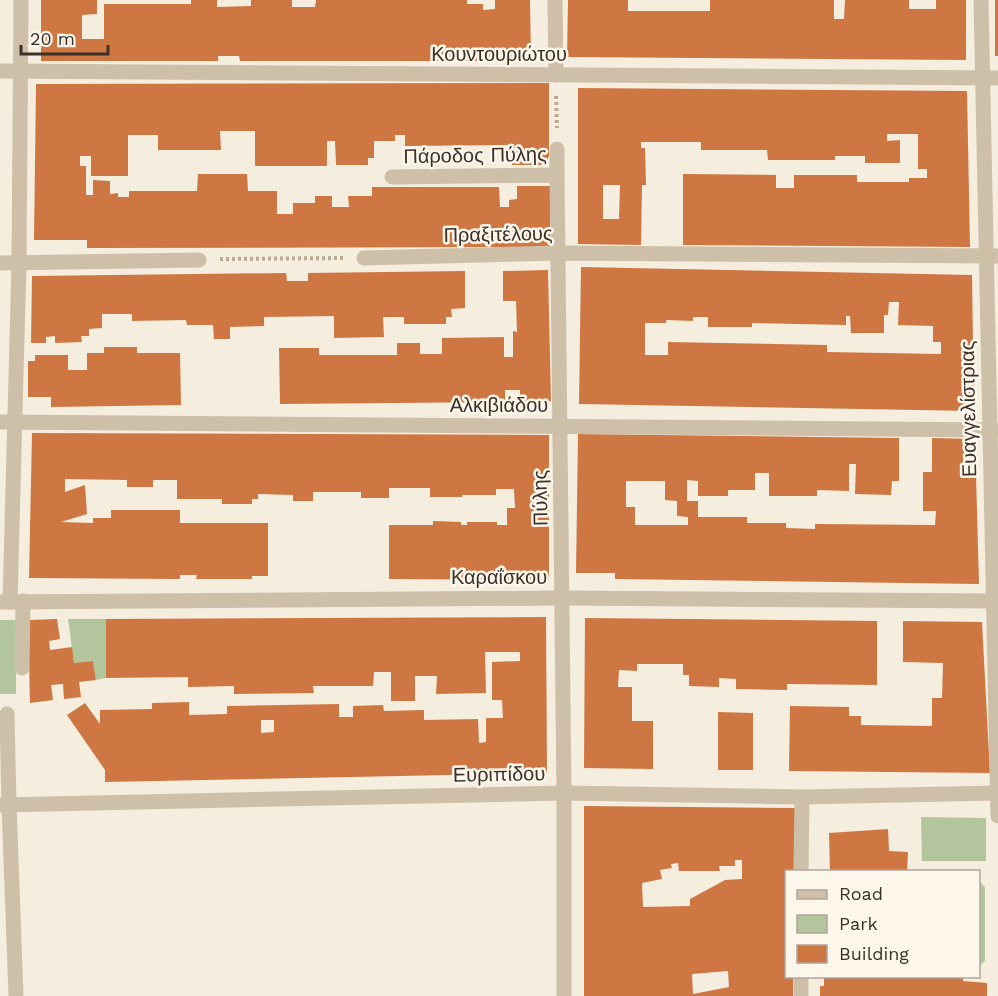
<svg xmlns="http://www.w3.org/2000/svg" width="998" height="996" viewBox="0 0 998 996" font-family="'Work Sans',sans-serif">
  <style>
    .green { fill: #b2c59c }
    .building { fill: #cf7742; fill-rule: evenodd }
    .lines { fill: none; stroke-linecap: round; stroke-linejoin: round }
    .path { stroke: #baa993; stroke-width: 4; stroke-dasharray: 3 3; stroke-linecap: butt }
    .lane { stroke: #cebfa9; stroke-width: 15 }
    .street { stroke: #cebfa9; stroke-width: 15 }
    .labels { text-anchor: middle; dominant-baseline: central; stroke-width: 5; stroke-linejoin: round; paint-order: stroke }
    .street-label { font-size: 20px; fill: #3b3129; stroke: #fcf6eb }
  </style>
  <rect width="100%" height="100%" fill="#f5edde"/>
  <g class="green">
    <polygon points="68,619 106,619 106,678 96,680 93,661 74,663"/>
    <rect x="0" y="620" width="16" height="74"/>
    <polygon points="921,817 986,818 986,861 922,861"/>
    <polygon points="979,881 985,887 985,961 979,966"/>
  </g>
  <g class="building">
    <polygon points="41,0 97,0 97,14 82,15 82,39 104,39 104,4 191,4 191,0 217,0 217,7 251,6 251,0 292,0 292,7 315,7 316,0 467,0 467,4 483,4 483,10 495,9 495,0 530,0 531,61 240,61 239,56 218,56 218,61 41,61"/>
    <polygon points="568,0 628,0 628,11 710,11 710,0 834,0 834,19 844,19 845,0 909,0 909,9 936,9 936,0 966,0 966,60 567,57"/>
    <rect x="995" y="0" width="3" height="56"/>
    <polygon points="549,83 549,156 547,160 541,165 512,165 512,145 405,146 405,135 395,135 395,141 374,141 374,158 368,158 368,165 336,165 335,141 327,141 327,166 255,166 255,131 220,131 221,150 158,150 158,135 128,135 128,176 91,176 91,156 80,156 80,166 86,166 86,195 93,195 93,180 110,181 110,194 118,193 118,197 129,197 129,191 197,191 198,174 247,174 248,191 277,191 277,214 293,214 293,203 315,203 315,196 332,196 332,207 349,207 348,196 372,196 372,187 499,187 500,207 509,207 509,200 517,199 517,186 550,186 550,247 87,248 87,240 34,240 36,84"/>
    <path d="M578 88 967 91 970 247 683 245V174L776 175V188H794V175H857V182H909V178H927V169H918V134H887V141L900 140V163H865V156H835V160H768L767 150H701V142H641V148H645L646 185H642L641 245 578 244ZM603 185H620L619 219H603Z"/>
    <path d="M581 267 972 275 974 411 579 404ZM889 302H899L898 325 933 326V342H941V354L827 352V345L668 342V355H645V323H666V320L693 321V317H708V327H752V323L846 325V316H850L851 333H884V315H888Z"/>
    <polygon points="548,270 551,401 520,402 520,390 505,390 505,402 280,404 279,348 319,348 319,355 397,355 397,343 420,343 420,354 442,354 442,338 504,337 504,357 513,357 513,331 517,332 516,301 503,301 503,271"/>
    <polygon points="465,271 465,308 451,309 452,317 446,317 446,324 404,324 404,317 383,317 384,337 334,338 334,316 264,317 264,326 230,327 230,339 214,339 213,325 187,325 186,320 132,321 132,314 102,314 102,328 89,329 89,336 81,336 82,342 55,343 55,336 46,337 46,343 31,343 32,276 286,273 287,281 308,281 308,273"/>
    <polygon points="104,347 137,347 137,353 180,353 181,405 51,407 51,397 28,397 28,361 35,361 35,355 68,355 68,370 87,370 87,353 104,353"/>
    <polygon points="32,433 549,435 549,580 389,579 389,525 433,525 433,521 461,522 461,525 467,525 467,522 497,522 497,525 507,525 507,508 515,508 514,489 496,489 496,495 462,495 462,497 430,497 430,488 389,488 389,498 361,498 361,492 313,492 313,501 293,501 293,495 258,494 258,499 252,499 252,504 222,504 222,499 177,499 177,480 153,480 153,487 127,487 127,480 65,479 65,492 85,485 87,514 61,522 93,523 93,518 111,518 111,510 180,510 180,523 268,523 268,576 252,576 252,579 196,579 197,575 180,575 180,579 29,578"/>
    <path d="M578 434 899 438V481H892L891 495 855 494 856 464H849V491L817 490V496H769V473H755V490H728V496H698V481L687 480V501H698V517H747V523H786V528L815 529V524L935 525 936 511H923V472H932V438L975 439 979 584 615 579V573H576ZM626 481H665V500L677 501V516L688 517V525H635V507H626Z"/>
    <path d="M546 617 547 773 105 782V770L67 715 85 703 100 724V710L152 709V703L189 702V715L227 714V706L339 704V717H353V706L383 705 384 711 424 710V720L478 719 479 743 486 742V718H503L502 700H492V662L520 661V652H485L486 693 436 694 437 676H415V701H391V672H374L373 686H313L314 693 234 694V686L188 687V677L106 678V619ZM261 720H274V732L261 733Z"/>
    <polygon points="585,618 877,621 877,685 787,684 787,690 736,689 736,679 719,678 719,687 689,686 689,675 683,675 683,664 637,664 637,671 619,670 618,687 632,687 632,721 653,721 653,769 584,768"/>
    <polygon points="57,619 60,639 49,641 50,650 72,647 74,663 93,661 96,680 79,682 81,697 64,699 63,684 51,685 53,700 30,703 28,620"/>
    <polygon points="903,621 982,622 990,773 789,771 790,706 849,707 849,716 861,716 861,725 932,726 932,698 942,698 943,663 903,662"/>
    <polygon points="718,712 753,713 753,770 718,770"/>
    <path d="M584 806 797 808 795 872H786V976H793V996H584ZM735 860H742V879L725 880 690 899V906L643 907 642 883 662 879 660 870 672 868 671 864 678 863 679 871H720L719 866H735ZM728 971 729 987 693 994 692 974Z"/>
    <polygon points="888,829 889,851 908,852 907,872 830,872 829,833"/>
    <polygon points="824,976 963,976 963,981 987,983 987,996 820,996 820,986 824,986"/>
  </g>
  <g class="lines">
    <g class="path">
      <polyline points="556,96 557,128"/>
      <polyline points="220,259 345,258"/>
    </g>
    <g class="lane">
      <polyline points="557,149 557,175"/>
      <polyline points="22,668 23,601"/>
      <polyline points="7,714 9,805"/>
    </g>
    <g class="street">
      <polyline points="555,0 556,75"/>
      <polyline points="981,0 998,816"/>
      <polyline points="0,71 998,78"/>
      <polyline points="392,177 557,175 564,793 564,996"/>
      <polyline points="364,258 558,253 998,256"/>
      <polyline points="0,263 199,260"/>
      <polyline points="0,422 998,430"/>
      <polyline points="0,602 562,598 998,601"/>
      <polyline points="10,602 19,263 21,0"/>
      <polyline points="0,805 564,793 802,797 998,793"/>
      <polyline points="9,805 16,996"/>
      <polyline points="801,872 802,797"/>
      <polyline points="801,996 801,976"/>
    </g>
  </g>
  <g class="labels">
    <g class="street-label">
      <text x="499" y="54">Κουντουριώτου</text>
      <text transform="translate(475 155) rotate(-1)">Πάροδος Πύλης</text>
      <text transform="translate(498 234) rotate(-1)">Πραξιτέλους</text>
      <text x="499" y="405">Αλκιβιάδου</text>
      <text transform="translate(968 409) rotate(-91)">Ευαγγελίστριας</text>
      <text transform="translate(540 498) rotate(-91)">Πύλης</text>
      <text x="499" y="577">Καραΐσκου</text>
      <text transform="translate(499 774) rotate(-1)">Ευριπίδου</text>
    </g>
  </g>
  <rect x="785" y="870" width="195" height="108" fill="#fcf6eb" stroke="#afa79d" stroke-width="1.5"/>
  <rect x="797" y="890" width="30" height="9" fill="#cebfa9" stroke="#afa79d" stroke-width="1.5"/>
  <text x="839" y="900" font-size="18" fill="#3b3129">Road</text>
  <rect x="797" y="915" width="30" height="18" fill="#b2c59c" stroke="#afa79d" stroke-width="1.5"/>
  <text x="839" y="930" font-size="18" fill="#3b3129">Park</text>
  <rect x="797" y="945" width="30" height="18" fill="#cf7742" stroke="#afa79d" stroke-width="1.5"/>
  <text x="839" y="960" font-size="18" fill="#3b3129">Building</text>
  <path d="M21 45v9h87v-9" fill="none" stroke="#3b3129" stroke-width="3"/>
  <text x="30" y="45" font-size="18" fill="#3b3129" stroke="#fcf6eb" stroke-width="4.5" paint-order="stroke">20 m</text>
</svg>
